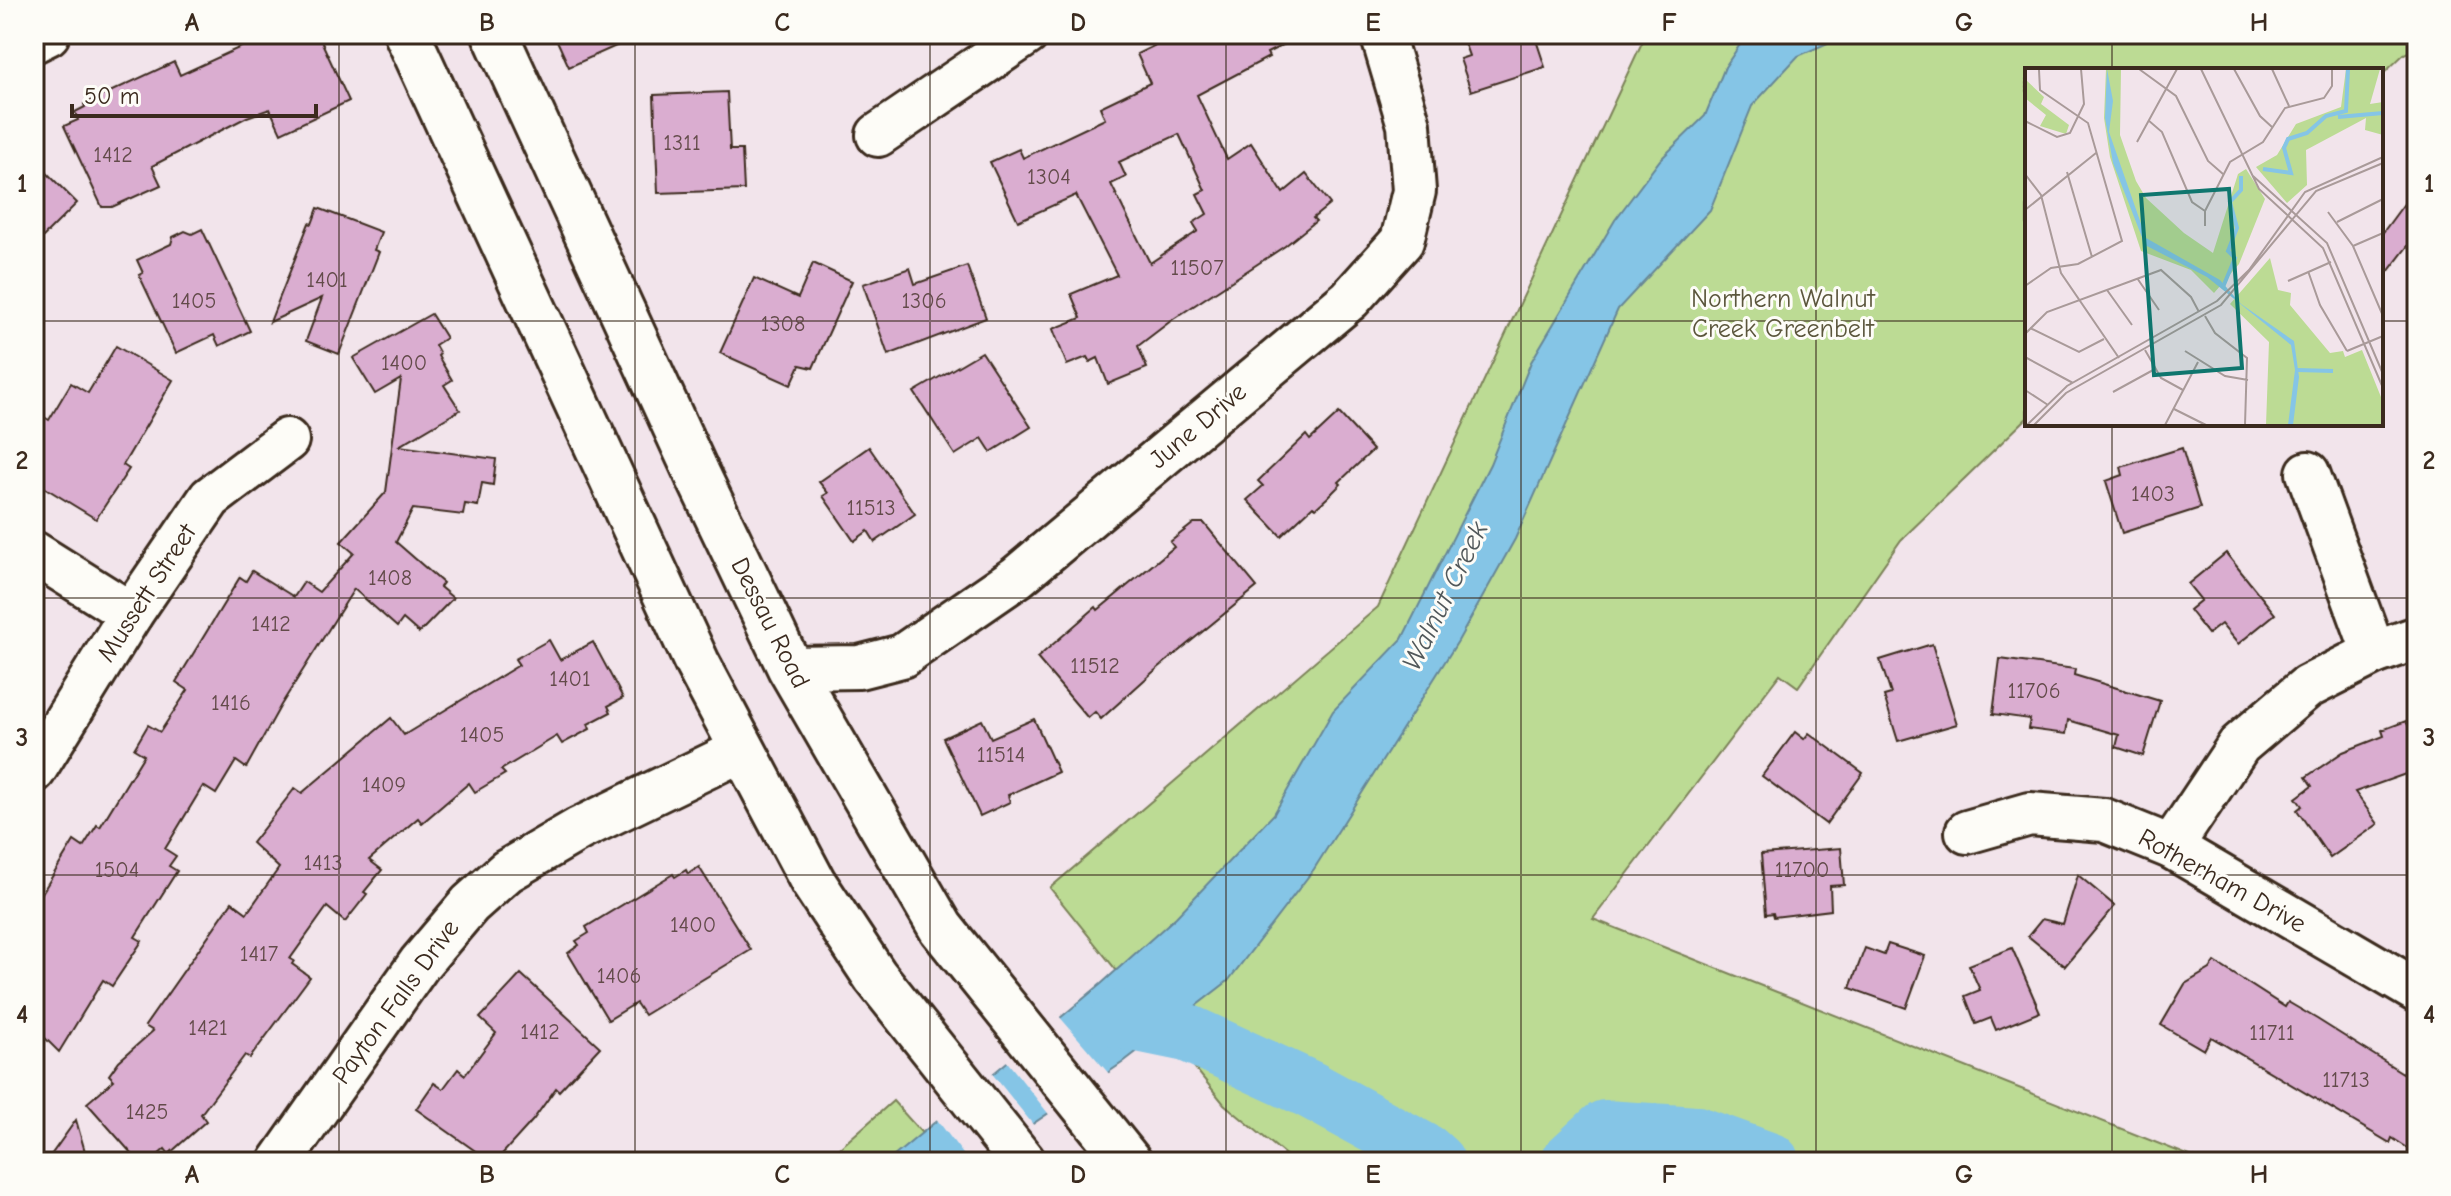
<svg xmlns="http://www.w3.org/2000/svg" width="2451" height="1196" viewBox="0 0 2451 1196" font-family="'Comic Neue',sans-serif">
  <style>
    .green { fill: #bcdb94; stroke: #7c8259; stroke-width: 2 }
    .water { fill: #85c5e6; stroke: #678796; stroke-width: 2 }
    .pier { fill: #f2e4eb }
    .lines { fill: none; stroke-linecap: round; stroke-linejoin: round }
    .river { stroke: #85c5e6; stroke-width: 58 }
    .building { fill: #daadd0; stroke: #3b2a1e; stroke-width: 2; fill-rule: evenodd }
    .minor-casing { stroke: #3b2a1e; stroke-width: 48 }
    .major-casing { stroke: #3b2a1e; stroke-width: 50 }
    .minor { stroke: #fdfcf7; stroke-width: 42 }
    .major { stroke: #fdfcf7; stroke-width: 44 }
    .grid { fill: none; stroke: #3b2a1e; stroke-width: 2; stroke-opacity: 0.55 }
    .labels { text-anchor: middle; dominant-baseline: central; stroke-width: 6; stroke-linejoin: round; paint-order: stroke }
    .number-label { font-size: 22px; fill: #634b4a }
    .park-label { font-size: 26px; fill: #5b563c; stroke: #fdfcf7 }
    .street-label { font-size: 26px; fill: #3b2a1e; stroke: #fdfcf7 }
    .water-label { font-size: 28px; font-style: italic; fill: #51585a; stroke: #fdfcf7 }
    .inset-river { fill: none; stroke: #85c5e6; stroke-width: 4 }
    .inset-road { fill: none; stroke: #a99a99; stroke-width: 2 }
    .view { fill: #0f766e; fill-opacity: 0.15; stroke: #0f766e; stroke-width: 4 }
    .inset-edge { fill: none; stroke: #3b2a1e; stroke-width: 4 }
    .neatline { fill: none; stroke: #3b2a1e; stroke-width: 3 }
    .grid-label { font-size: 26px; text-anchor: middle; font-weight: bold; fill: #3b2a1e }
  </style>
  <rect width="100%" height="100%" fill="#f2e4eb"/>
  <filter id="ink" filterUnits="userSpaceOnUse"><feTurbulence type="fractalNoise" baseFrequency=".0125" numOctaves="2"/><feDisplacementMap in="SourceGraphic" scale="16" xChannelSelector="R" yChannelSelector="G"/><feConvolveMatrix kernelMatrix="1 2 1 2 8 2 1 2 1" color-interpolation-filters="sRGB"/></filter>
  <g filter="url(#ink)">
    <g class="green">
      <polygon points="1646,34 2417,34 2417,48 2404,54 2381,76 2381,70 2027,70 2027,418 1901,540 1798,687 1780,674 1593,919 2205,1162 1294,1162 1224,1104 1050,888 1378,607"/>
      <polygon points="893,1101 948,1162 824,1162"/>
    </g>
    <polygon class="water" points="1747,34 1848,34 1798,56 1752,106 1710,210 1618,309 1515,539 1458,641 1314,869 1228,981 1122,1063 977,1162 887,1162 1101,984 1176,917 1274,814 1333,711 1402,639 1490,464 1531,362 1615,220 1660,160 1705,116 1725,67"/>
    <g class="pier">
      <polygon points="1058,1015 1111,1076 1051,1117 1005,1059"/>
      <polygon points="990,1071 1035,1127 984,1162 969,1162 935,1117"/>
    </g>
    <g class="lines">
      <g class="river">
        <polyline points="1119,1019 1187,1033 1309,1089 1426,1153 1436,1162"/>
        <polyline points="1569,1162 1605,1129 1697,1135 1771,1162"/>
      </g>
    </g>
    <g class="building">
      <polygon points="235,34 318,34 349,101 281,133 270,109 247,117 152,166 161,185 112,207 102,207 64,126 78,120 75,112 85,107 84,104 174,62 180,75 241,47"/>
      <polygon points="554,34 643,34 569,67"/>
      <path d="M1178 34H1305L1267 53 1269 57 1197 95 1227 159 1251 143 1283 193 1306 174 1330 204 1313 218 1316 221 1285 246 1172 320 1138 346 1147 368 1108 384 1098 358 1090 362 1087 357 1067 365 1053 329 1081 318 1071 294 1117 275 1076 195 1018 221 990 162 1019 149 1023 158 1105 119 1100 107 1150 83 1137 54ZM1179 134 1205 190 1197 194 1207 214 1193 223 1198 231 1150 263 1111 184 1126 177 1119 162Z"/>
      <polygon points="1461,34 1534,34 1545,67 1471,91 1460,59 1469,56"/>
      <polygon points="727,92 730,150 742,150 744,190 658,193 654,95"/>
      <polygon points="34,160 77,203 34,246"/>
      <polygon points="2417,186 2417,234 2381,281 2381,235"/>
      <polygon points="318,208 381,232 374,250 379,252 339,354 306,341 322,298 270,322 309,223 312,224"/>
      <polygon points="202,229 250,331 219,346 214,335 176,353 139,275 143,273 137,260 171,244 173,237 185,231 192,234"/>
      <polygon points="813,263 852,281 813,368 800,365 791,385 720,353 754,278 798,298"/>
      <polygon points="967,266 986,318 888,355 863,284 910,268 915,284"/>
      <polygon points="431,314 446,338 435,345 440,354 438,356 452,380 444,385 460,410 399,446 496,459 493,485 482,483 478,506 465,504 463,515 413,509 396,542 443,583 440,587 453,598 419,633 403,619 397,627 354,589 281,705 246,768 236,761 216,794 203,786 165,849 176,856 169,866 177,871 135,937 142,941 112,986 103,980 59,1052 34,1027 34,906 74,841 83,847 97,825 100,827 144,755 134,749 148,725 160,732 188,690 176,682 240,577 246,581 252,571 294,597 304,582 319,592 354,553 341,542 386,492 401,379 375,394 353,358"/>
      <polygon points="116,346 173,380 123,465 129,469 96,519 34,481 34,411 49,420 71,383 88,393"/>
      <polygon points="982,352 1031,427 991,452 982,438 955,455 914,392"/>
      <polygon points="1339,413 1373,450 1339,482 1341,484 1327,498 1316,508 1313,506 1281,536 1247,500 1263,486 1258,481 1306,435 1310,440"/>
      <polygon points="869,447 915,514 875,542 868,531 854,541 823,496 828,493 819,482"/>
      <polygon points="2182,448 2200,508 2122,533 2106,481 2123,475 2121,467"/>
      <polygon points="1194,523 1204,523 1257,587 1152,673 1101,719 1095,712 1088,718 1037,658 1096,607 1098,610 1174,547 1170,542"/>
      <polygon points="2226,553 2275,614 2238,644 2221,624 2208,634 2189,610 2201,600 2188,584"/>
      <polygon points="549,640 560,660 593,642 623,698 608,706 611,712 588,724 590,729 562,744 557,736 501,770 505,774 475,792 469,783 422,823 418,818 369,860 382,870 364,892 367,894 345,922 327,907 290,959 294,961 292,964 310,977 250,1058 245,1055 201,1114 206,1121 169,1154 165,1149 150,1162 139,1162 87,1103 114,1080 109,1075 119,1061 153,1031 145,1026 232,902 247,913 279,868 252,843 295,788 302,793 391,718 404,735 519,665 515,659"/>
      <polygon points="1932,644 1957,724 1898,741 1884,696 1891,694 1880,660"/>
      <polygon points="2000,659 2075,669 2074,675 2160,701 2143,756 2116,747 2119,735 2068,720 2066,734 2028,729 2030,719 1993,714"/>
      <polygon points="1034,719 1058,772 1008,795 1010,802 980,816 943,738 982,720 991,738"/>
      <polygon points="2406,721 2409,727 2417,724 2417,770 2355,792 2378,824 2330,858 2297,810 2302,806 2296,798 2312,786 2306,777 2343,752 2384,736 2382,730"/>
      <polygon points="1795,732 1804,739 1809,733 1863,773 1826,824 1762,776"/>
      <polygon points="1841,848 1844,885 1830,886 1831,910 1774,917 1773,913 1766,914 1761,854"/>
      <polygon points="699,867 751,950 644,1015 636,1003 608,1020 568,953 579,945 576,941 589,933 586,927 673,874 675,877 686,870 688,874"/>
      <polygon points="2078,875 2115,906 2065,966 2028,936 2042,919 2063,924"/>
      <polygon points="1888,944 1925,956 1906,1008 1850,988 1865,948 1884,955"/>
      <polygon points="2012,948 2040,1012 1996,1030 1991,1018 1976,1024 1965,996 1980,990 1969,965"/>
      <polygon points="2215,962 2285,1007 2288,1002 2317,1019 2417,1082 2417,1154 2392,1138 2390,1143 2211,1037 2204,1050 2161,1025 2185,984 2210,969"/>
      <polygon points="521,974 600,1047 559,1091 556,1088 533,1120 495,1162 491,1162 416,1109 434,1083 443,1089 458,1069 465,1075 496,1033 480,1018"/>
      <polygon points="76,1120 88,1162 46,1162"/>
    </g>
    <g class="lines">
      <defs>
        <g id="minor">
          <polyline points="34,41 48,34"/>
          <polyline points="878,135 1027,34"/>
          <polyline points="2308,473 2374,653"/>
          <polyline points="34,553 131,614"/>
          <polyline points="790,668 859,667 902,656 1017,577 1350,299 1402,241 1414,191 1409,125 1382,34"/>
          <polyline points="34,771 131,614 210,498 287,440"/>
          <polyline points="1967,832 2030,814 2104,820 2171,847 2417,991"/>
          <polyline points="2171,847 2239,745 2307,687 2374,653 2417,638"/>
          <polyline points="280,1162 420,963 470,904 507,871 579,829 742,750"/>
        </g>
        <g id="major">
          <polyline points="407,34 697,663 813,882 875,976 1023,1162"/>
          <polyline points="495,34 698,476 790,668 941,928 1129,1162"/>
        </g>
      </defs>
      <use href="#minor" class="minor-casing"/>
      <use href="#major" class="major-casing"/>
      <use href="#minor" class="minor"/>
      <use href="#major" class="major"/>
    </g>
  </g>
  <path class="grid" d="M339 34V1162M635 34V1162M930 34V1162M1226 34V1162M1521 34V1162M1816 34V1162M2112 34V70M34 321H2027M2381 321H2417M2112 424V1162M34 598H2417M34 875H2417"/>
  <g class="labels">
    <g class="number-label">
      <text x="682" y="143">1311</text>
      <text x="113" y="155">1412</text>
      <text x="1049" y="177">1304</text>
      <text x="1197" y="268">11507</text>
      <text x="327" y="280">1401</text>
      <text x="194" y="301">1405</text>
      <text x="924" y="301">1306</text>
      <text x="783" y="324">1308</text>
      <text x="404" y="363">1400</text>
      <text x="2153" y="494">1403</text>
      <text x="871" y="508">11513</text>
      <text x="390" y="578">1408</text>
      <text x="271" y="624">1412</text>
      <text x="1095" y="666">11512</text>
      <text x="570" y="679">1401</text>
      <text x="2034" y="691">11706</text>
      <text x="231" y="703">1416</text>
      <text x="482" y="735">1405</text>
      <text x="1001" y="755">11514</text>
      <text x="384" y="785">1409</text>
      <text x="323" y="863">1413</text>
      <text x="117" y="870">1504</text>
      <text x="1802" y="870">11700</text>
      <text x="693" y="925">1400</text>
      <text x="259" y="954">1417</text>
      <text x="619" y="976">1406</text>
      <text x="208" y="1028">1421</text>
      <text x="540" y="1032">1412</text>
      <text x="2272" y="1033">11711</text>
      <text x="2346" y="1080">11713</text>
      <text x="147" y="1112">1425</text>
    </g>
    <g class="park-label">
      <text x="1783" y="299">Northern Walnut<tspan x="1783" dy="30">Creek Greenbelt</tspan></text>
    </g>
    <g class="street-label">
      <text transform="translate(1198 426) rotate(-40)">June Drive</text>
      <text transform="translate(147 593) rotate(-57)">Mussett Street</text>
      <text transform="translate(770 623) rotate(63)">Dessau Road</text>
      <text transform="translate(2222 881) rotate(29)">Rotherham Drive</text>
      <text transform="translate(396 1002) rotate(-54)">Payton Falls Drive</text>
    </g>
    <g class="water-label">
      <text transform="translate(1445 596) rotate(-64)">Walnut Creek</text>
    </g>
  </g>
  <g transform="translate(2025 68)">
    <rect width="358" height="358" fill="#f2e4eb"/>
    <path d="M81 1H96L95 67 111 113 121 130 159 165 188 185 213 106 221 101 240 131 214 196 189 225 166 202 116 183 85 89 79 50ZM321 1H355L345 36 358 34V67L340 62 341 50 281 82 282 117 262 135 231 99 252 87 271 56 316 39ZM0 11 19 29 16 36 44 57 41 66 15 58 21 47 0 30ZM245 190 253 222 266 225 265 237 305 285 318 283 320 289 337 282 358 334V357H241L244 274 205 236Z" fill="#bcdb94"/>
    <path d="M82 1 88 33 84 64 121 170 195 212 216 236 269 273 274 309 268 357H263L270 302 266 277 182 209 120 177 88 95 80 50Z" fill="#85c5e6"/>
    <path class="inset-river" d="M313 49 358 45M238 101 266 105 259 80 263 71 282 65 301 48 321 43 323 1M198 219 210 190 203 183 212 160 205 134 216 122V108M272 302 308 303"/>
    <path class="inset-road" d="M114 1 151 28 183 93 198 106M176 1 234 121 298 180 358 320M209 1 235 48 247 59M247 1 264 38M123 52 137 64 167 134 180 143M0 53 32 69 45 65 59 36 56 1M112 74 152 1M42 104 67 189M0 106 16 127 36 205 94 290M228 108 302 175 358 306M0 142 71 85M303 144 328 178 358 248M312 154 358 131M180 158V143L205 94 238 74 260 40 299 30 307 18V1M328 178 358 165M283 203 295 237 322 283M112 210 134 242M263 213 306 194M0 218 26 200 53 196 97 173 63 55 15 22 14 2M82 222 107 257M180 248 190 265 222 290 220 357M5 260 54 284 79 271M0 266 22 244 136 202 166 229 174 244M120 282 136 310 158 322M160 283 200 308 223 312M322 283 358 268M0 289 48 315M0 322 23 337M88 324 130 301M149 341 181 357M2 357 42 318 192 233 224 202 280 124 358 89M9 357 41 325 196 237 291 123 358 95M140 357 173 294"/>
    <path class="view" d="M204 121 217 300 129 307 116 127Z"/>
    <rect width="358" height="358" class="inset-edge"/>
  </g>
  <rect width="2451" height="1196" fill="none" stroke="#fdfcf7" stroke-width="88"/>
  <path d="M72 104v12h244v-12" fill="none" stroke="#3b2a1e" stroke-width="4"/>
  <text x="84" y="104" font-size="24" fill="#3b2a1e" stroke="#fdfcf7" stroke-width="6" paint-order="stroke">50 m</text>
  <rect x="44" y="44" width="2363" height="1108" class="neatline"/>
  <g class="grid-label">
    <text x="192" y="31">A</text>
    <text x="487" y="31">B</text>
    <text x="782" y="31">C</text>
    <text x="1078" y="31">D</text>
    <text x="1373" y="31">E</text>
    <text x="1669" y="31">F</text>
    <text x="1964" y="31">G</text>
    <text x="2259" y="31">H</text>
    <text x="22" y="192">1</text>
    <text x="2429" y="192">1</text>
    <text x="22" y="469">2</text>
    <text x="2429" y="469">2</text>
    <text x="22" y="746">3</text>
    <text x="2429" y="746">3</text>
    <text x="22" y="1023">4</text>
    <text x="2429" y="1023">4</text>
    <text x="192" y="1183">A</text>
    <text x="487" y="1183">B</text>
    <text x="782" y="1183">C</text>
    <text x="1078" y="1183">D</text>
    <text x="1373" y="1183">E</text>
    <text x="1669" y="1183">F</text>
    <text x="1964" y="1183">G</text>
    <text x="2259" y="1183">H</text>
  </g>
</svg>
